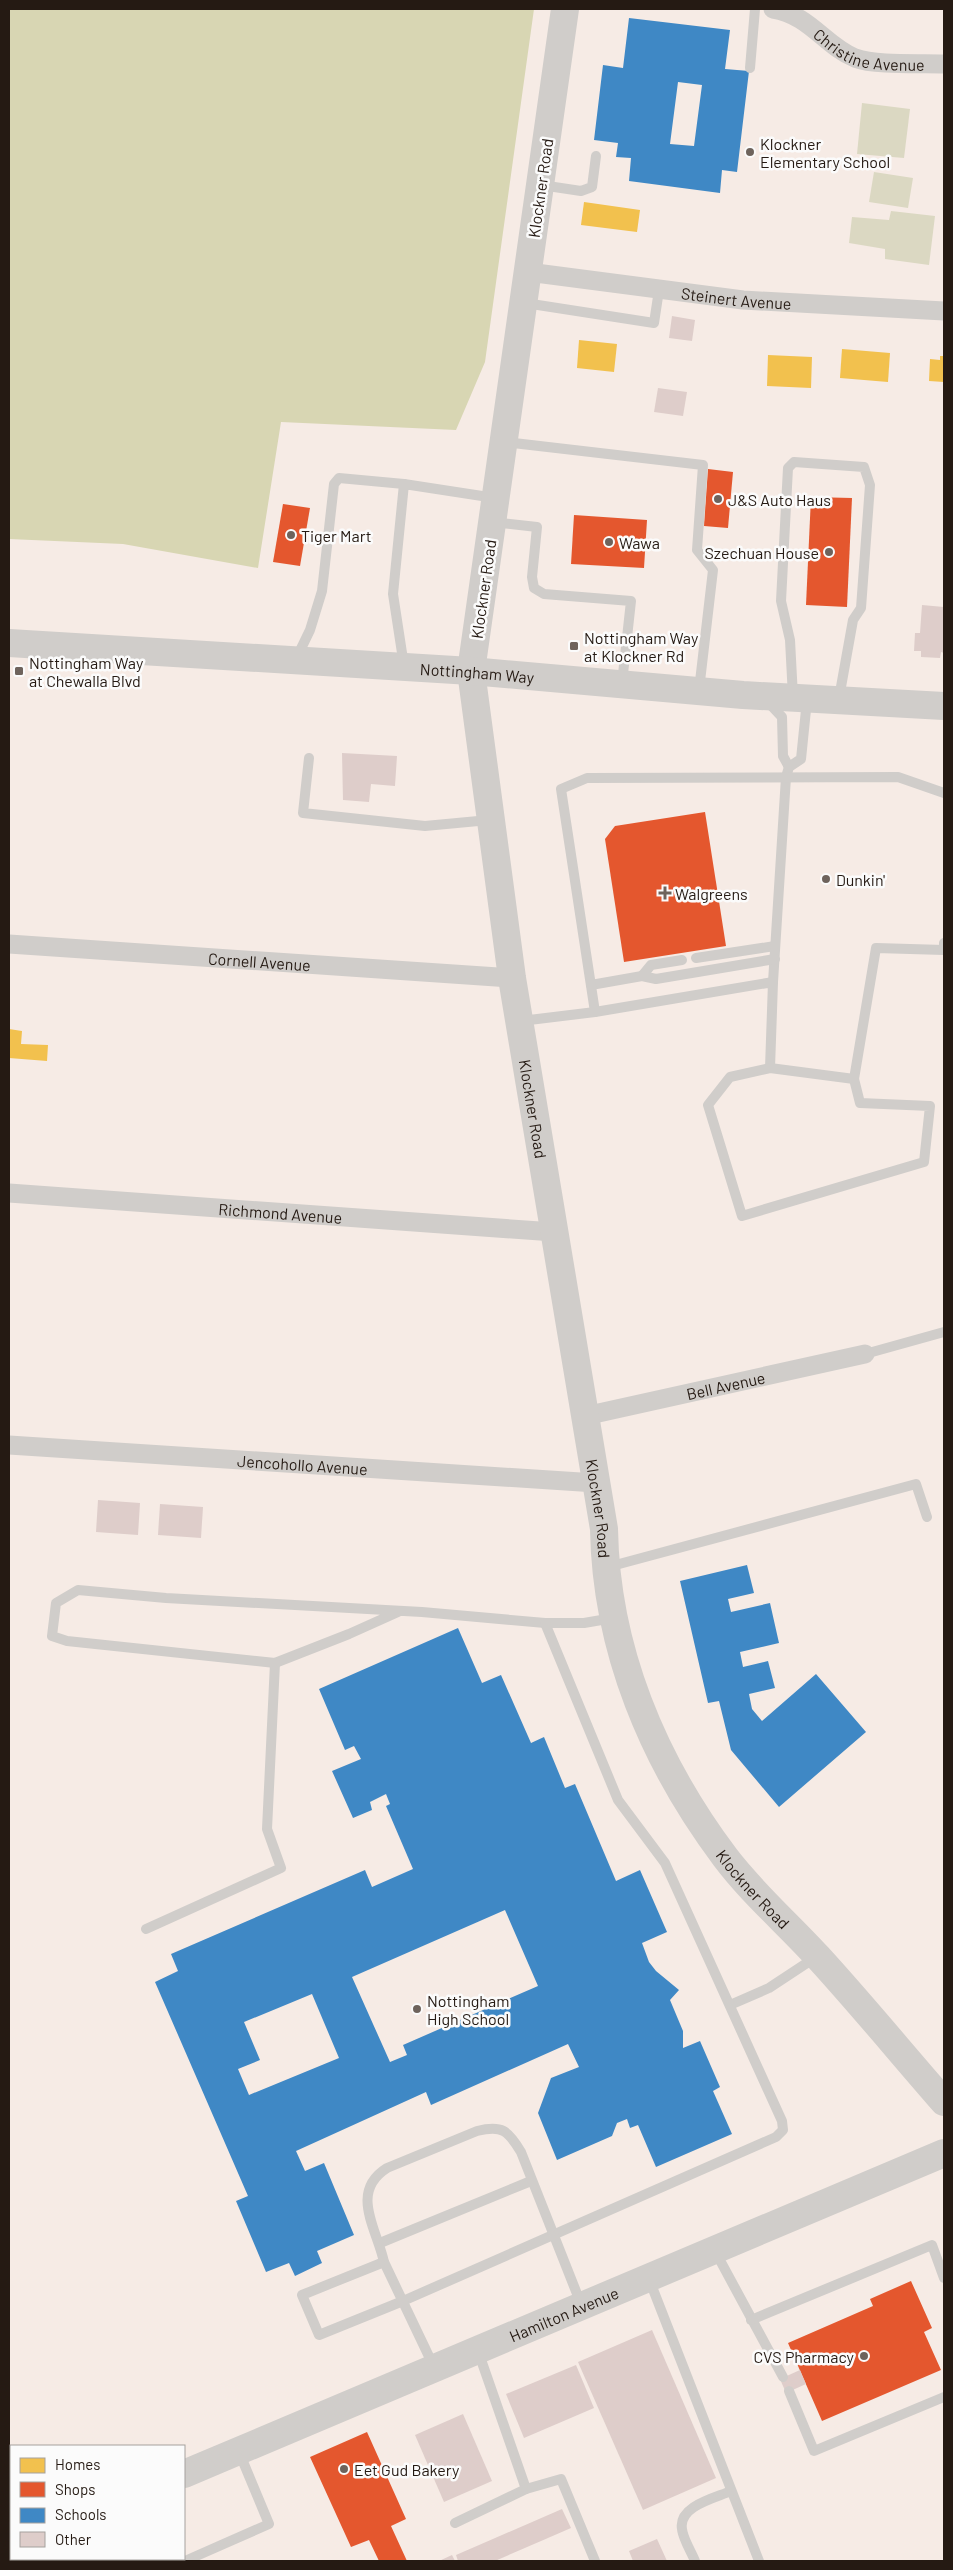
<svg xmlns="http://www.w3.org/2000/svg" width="953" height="2570" viewBox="0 0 953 2570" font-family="Barlow,sans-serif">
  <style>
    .green { fill: #dbd8c2 }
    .forest { fill: #d8d6b3 }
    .homes { fill: #f2c14e }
    .shops { fill: #e4572e }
    .schools { fill: #3f88c5; fill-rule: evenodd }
    .building { fill: #decdca }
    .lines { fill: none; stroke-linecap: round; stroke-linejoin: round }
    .path { stroke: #d3cecc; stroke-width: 3; stroke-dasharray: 4 4; stroke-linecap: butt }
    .service { stroke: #d0cdca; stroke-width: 10 }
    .minor { stroke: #d0cdca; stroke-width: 19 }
    .secondary { stroke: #d0cdca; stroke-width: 28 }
    .primary { stroke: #d0cdca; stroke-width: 28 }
    .poi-dot { fill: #6e635c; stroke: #fbfbfb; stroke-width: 2 }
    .labels { text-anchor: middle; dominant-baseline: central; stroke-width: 5; stroke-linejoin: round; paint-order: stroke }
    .street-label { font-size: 16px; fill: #251a13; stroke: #fbfbfb }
    .poi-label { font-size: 16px; fill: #251a13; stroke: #fbfbfb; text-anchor: start }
  </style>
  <rect width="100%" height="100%" fill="#f6ebe5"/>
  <g class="green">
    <polygon points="862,103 910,109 904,158 857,154"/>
    <polygon points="874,172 913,178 908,208 869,202"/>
    <polygon points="891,211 935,216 929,265 885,259 885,249 849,243 852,217 889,220"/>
  </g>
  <polygon class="forest" points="9,9 534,9 485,362 456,430 281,422 258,568 123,544 9,539"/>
  <g class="homes">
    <polygon points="584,202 640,210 637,232 581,225"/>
    <polygon points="579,340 617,344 614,372 577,368"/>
    <polygon points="842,349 890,353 888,382 840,378"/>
    <polygon points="768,355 812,357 811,388 767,386"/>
    <polygon points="940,356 944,356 944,382 929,381 930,359 940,360"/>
    <polygon points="9,1029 22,1031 21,1044 48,1045 47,1061 9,1058"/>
  </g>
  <g class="shops">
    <polygon points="708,469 733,472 728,528 704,526"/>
    <polygon points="811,497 852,498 847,607 806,605"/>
    <polygon points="283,504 310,508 300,566 273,562"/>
    <polygon points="574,515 647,520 644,568 571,564"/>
    <polygon points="705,812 726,946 624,962 605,839 615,826"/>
    <polygon points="911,2281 932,2328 924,2332 941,2370 822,2421 788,2343 873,2306 870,2299"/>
    <polygon points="367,2432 406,2519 391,2526 407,2561 379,2561 369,2540 351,2547 310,2457"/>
  </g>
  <g class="schools">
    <path d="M629 18 730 30 725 69 749 71 737 172 722 170 720 193 629 181 631 158 616 157 618 143 594 140 603 65 623 68ZM678 82 702 85 694 146 670 144Z"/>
    <polygon points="747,1565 754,1593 728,1599 731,1612 770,1603 779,1643 740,1652 743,1667 768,1661 775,1688 749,1694 752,1709 762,1721 816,1674 866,1732 779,1807 731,1750 719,1701 708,1703 680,1581"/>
    <path d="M458 1628 482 1683 501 1675 531 1743 544 1737 565 1788 575 1784 616 1881 640 1870 667 1932 642 1943 649 1962 656 1971 679 1990 670 2000 683 2031V2048L700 2041 720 2087 713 2091 732 2134 656 2167 638 2125 630 2128 627 2119 617 2123 612 2136 557 2160 538 2113 551 2078 579 2067 568 2044 431 2105 426 2092 296 2151 305 2171 324 2163 354 2235 317 2251 322 2263 295 2276 289 2263 266 2272 236 2201 248 2196 155 1982 178 1971 171 1954 365 1870 372 1887 413 1869 386 1806 390 1804 386 1794 370 1802 372 1810 353 1818 332 1771 361 1759 354 1746 345 1750 319 1689ZM505 1910 538 1986 403 2045 407 2055 390 2062 352 1977ZM312 1994 339 2058 249 2095 238 2069 260 2060 244 2022Z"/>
  </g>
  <g class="building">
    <polygon points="672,316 695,320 692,341 669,338"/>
    <polygon points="658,388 687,392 683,416 654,412"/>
    <polygon points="922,605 944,607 944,653 941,652 940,658 921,657 921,651 914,651 915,633 920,633"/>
    <polygon points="342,753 397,756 395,786 371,784 369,802 343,800"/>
    <polygon points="98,1500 140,1503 138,1535 96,1532"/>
    <polygon points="160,1504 203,1507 201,1538 158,1535"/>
    <polygon points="652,2330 716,2478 643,2510 578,2362"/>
    <polygon points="576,2365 594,2408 524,2438 506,2394"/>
    <polygon points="800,2370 806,2384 786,2393 780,2379"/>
    <polygon points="463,2414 492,2481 444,2502 415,2435"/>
    <polygon points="562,2509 571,2528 495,2561 458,2561 456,2555"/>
    <polygon points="657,2539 667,2561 633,2561 629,2551"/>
    <polygon points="452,2555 455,2561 439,2561"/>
  </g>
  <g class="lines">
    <polyline class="path" points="43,2561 49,2559"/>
    <g class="service">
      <polyline points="750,68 755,9"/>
      <polyline points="541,185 581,191 592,187 596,156"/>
      <polyline points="525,303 654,323 659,290"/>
      <polyline points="505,442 703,465 697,550 713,570 699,690"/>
      <polyline points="493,522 537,527 532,577 534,588 544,594 631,601 622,683"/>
      <polyline points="296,659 310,630 322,591 334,484 339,478 404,484"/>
      <polyline points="404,666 393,594 404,484 495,498"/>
      <polyline points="793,697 790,640 781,601 788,468 794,462 864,467 870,485 861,608 853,620 839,698"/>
      <polyline points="767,701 782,717 783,756 789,767"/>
      <polyline points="309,758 303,813 425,826 489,820"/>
      <polyline points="696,958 775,946"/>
      <polyline points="642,976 651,965 682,960"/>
      <polyline points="773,982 786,777 789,767 801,759 807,700"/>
      <polyline points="591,985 642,976 656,979 775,959"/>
      <polyline points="595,1012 561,789 587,778 898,777 944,793"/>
      <polyline points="521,1021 595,1012 773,982 770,1068 730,1077 708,1105 742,1216 924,1162 930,1106 860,1103 854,1079"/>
      <polyline points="770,1068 854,1079 876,948 944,950 944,943"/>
      <polyline points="865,1354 944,1332"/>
      <polyline points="608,1567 916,1484 927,1517"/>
      <polyline points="398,1612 349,1634 275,1663 67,1641 52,1636 56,1603 78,1590 166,1598 422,1612 545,1623 584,1623 613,1618"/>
      <polyline points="146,1929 281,1868 267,1829 275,1663"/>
      <polyline points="730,2005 769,1988 816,1957"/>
      <polyline points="380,2243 531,2181"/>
      <polyline points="715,2251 783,2377"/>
      <polyline points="384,2262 302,2295 319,2335 403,2301 776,2137 783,2130 782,2121 665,1863 618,1800 545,1623"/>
      <polyline points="649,2279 759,2561"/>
      <polyline points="751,2320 932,2245 944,2278"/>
      <polyline points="478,2351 526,2489"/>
      <path d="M434 2367 384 2262C377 2229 349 2192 387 2168L477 2131C502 2125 508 2130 521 2152L581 2304"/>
      <polyline points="789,2391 814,2451 944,2397"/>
      <polyline points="455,2523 526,2489 561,2479 595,2561"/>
      <polyline points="185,2561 269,2524 239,2452"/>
      <path d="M695 2561C691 2551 683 2539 682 2529 678 2506 715 2498 731 2491"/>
    </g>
    <g class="minor">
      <path id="s1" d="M773 9C810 15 824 45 855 58 876 66 921 63 944 64"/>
      <path id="s2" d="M528 272 743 300 944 311"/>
      <path id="s3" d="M9 944 512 978"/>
      <path id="s4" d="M9 1193 554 1232"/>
      <path id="s5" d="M585 1416 865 1354"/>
      <path id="s6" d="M9 1445 596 1483"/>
    </g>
    <g class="secondary">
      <path id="s7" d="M565 9 471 671 512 978 604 1529C606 1649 653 1761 725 1857 752 1893 787 1923 818 1957 861 2004 902 2054 944 2102"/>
      <path id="s8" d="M184 2474 944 2153"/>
      <polyline points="9,2549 11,2548"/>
    </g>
    <path class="primary" id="s9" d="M9 643 471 671 743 695 944 706"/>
  </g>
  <g class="poi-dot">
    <circle cx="750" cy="152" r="5"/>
    <circle cx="718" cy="499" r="5"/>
    <circle cx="291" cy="535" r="5"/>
    <circle cx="609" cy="542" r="5"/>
    <circle cx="829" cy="552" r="5"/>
    <rect x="569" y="641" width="10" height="10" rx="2.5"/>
    <rect x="14" y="666" width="10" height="10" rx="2.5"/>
    <circle cx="826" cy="879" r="5"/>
    <path d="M662.5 885.5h5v5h5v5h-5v5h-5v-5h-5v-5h5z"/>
    <circle cx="417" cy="2009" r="5"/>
    <circle cx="864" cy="2356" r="5"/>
    <circle cx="344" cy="2469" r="5"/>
  </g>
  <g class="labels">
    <g class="street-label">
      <text stroke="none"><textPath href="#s1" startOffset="108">Christine Avenue</textPath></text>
      <text transform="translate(540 188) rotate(-82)">Klockner Road</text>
      <text stroke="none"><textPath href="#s2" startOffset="210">Steinert Avenue</textPath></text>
      <text transform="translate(483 589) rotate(-82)">Klockner Road</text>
      <text stroke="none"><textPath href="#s9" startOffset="469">Nottingham Way</textPath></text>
      <text stroke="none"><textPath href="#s3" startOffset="251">Cornell Avenue</textPath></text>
      <text stroke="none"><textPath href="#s7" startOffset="1111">Klockner Road</textPath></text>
      <text stroke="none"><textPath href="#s4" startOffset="272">Richmond Avenue</textPath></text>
      <text stroke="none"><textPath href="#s5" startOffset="144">Bell Avenue</textPath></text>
      <text stroke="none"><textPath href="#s6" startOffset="294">Jencohollo Avenue</textPath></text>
      <text stroke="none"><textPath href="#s7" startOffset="1516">Klockner Road</textPath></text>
      <text stroke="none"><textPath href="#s7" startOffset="1935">Klockner Road</textPath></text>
      <text stroke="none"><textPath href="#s8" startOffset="412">Hamilton Avenue</textPath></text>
    </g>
    <g class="poi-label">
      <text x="760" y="143">Klockner<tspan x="760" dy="18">Elementary School</tspan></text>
      <text x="728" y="499">J&amp;S Auto Haus</text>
      <text x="301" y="535">Tiger Mart</text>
      <text x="619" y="542">Wawa</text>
      <text x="819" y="552" text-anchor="end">Szechuan House</text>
      <text x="584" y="637">Nottingham Way<tspan x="584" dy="18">at Klockner Rd</tspan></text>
      <text x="29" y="662">Nottingham Way<tspan x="29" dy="18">at Chewalla Blvd</tspan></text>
      <text x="836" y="879">Dunkin'</text>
      <text x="675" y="893">Walgreens</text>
      <text x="427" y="2000">Nottingham<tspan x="427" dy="18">High School</tspan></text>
      <text x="854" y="2356" text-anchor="end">CVS Pharmacy</text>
      <text x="354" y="2469">Eet Gud Bakery</text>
    </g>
  </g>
  <rect width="953" height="2570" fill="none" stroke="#251a13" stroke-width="20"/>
  <rect x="10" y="2445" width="175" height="115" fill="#fbfbfb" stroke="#a5a19e"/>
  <rect x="20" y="2458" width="25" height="15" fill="#f2c14e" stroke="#a5a19e"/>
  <text x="55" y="2470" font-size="15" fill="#251a13">Homes</text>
  <rect x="20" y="2482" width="25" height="15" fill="#e4572e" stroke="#a5a19e"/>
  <text x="55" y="2495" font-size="15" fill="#251a13">Shops</text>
  <rect x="20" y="2508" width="25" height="15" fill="#3f88c5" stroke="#a5a19e"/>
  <text x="55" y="2520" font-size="15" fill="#251a13">Schools</text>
  <rect x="20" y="2532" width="25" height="15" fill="#decdca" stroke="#a5a19e"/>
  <text x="55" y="2545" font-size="15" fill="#251a13">Other</text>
</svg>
